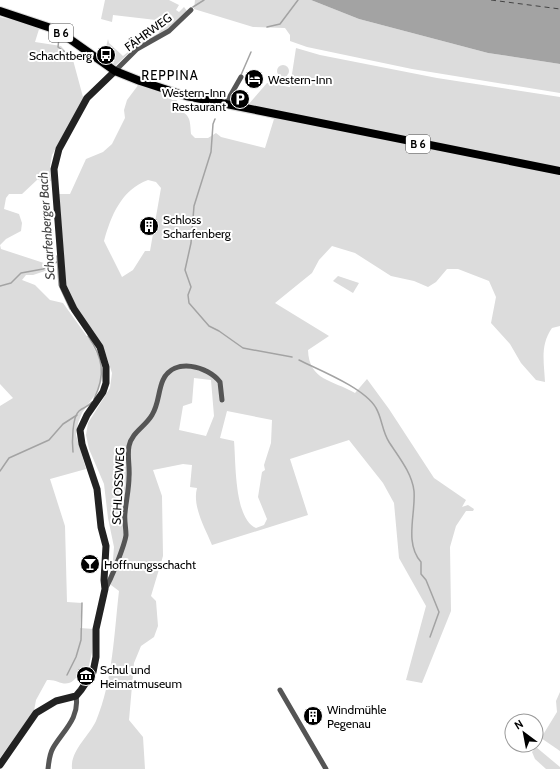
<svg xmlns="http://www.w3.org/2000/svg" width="560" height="769" viewBox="0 0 560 769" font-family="Cabin,sans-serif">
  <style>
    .green { fill: #dcdcdc; fill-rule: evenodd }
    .water { fill: #a3a3a3 }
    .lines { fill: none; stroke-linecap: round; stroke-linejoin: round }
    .stream { stroke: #a3a3a3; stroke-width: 1.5 }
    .ferry { stroke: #444; stroke-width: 1; stroke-dasharray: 5 4; stroke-linecap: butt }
    .primary-casing { stroke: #dbdbdb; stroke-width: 10 }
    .street { stroke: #555; stroke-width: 5 }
    .secondary { stroke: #222; stroke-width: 7 }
    .primary { stroke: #000; stroke-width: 8 }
    .labels { text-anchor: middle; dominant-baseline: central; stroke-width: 4; stroke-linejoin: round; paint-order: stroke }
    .shield { fill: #fff; stroke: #4c4c4c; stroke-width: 1 }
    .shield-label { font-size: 11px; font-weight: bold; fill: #000 }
    .street-label { font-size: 12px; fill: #000; stroke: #fff }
    .poi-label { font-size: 12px; fill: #000; stroke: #fff; text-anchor: start }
    .neighbourhood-label { font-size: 13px; letter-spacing: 1px; fill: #000; stroke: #fff }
    .water-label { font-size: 13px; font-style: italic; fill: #444; stroke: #fff }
  </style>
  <rect width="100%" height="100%" fill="#fff"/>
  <g class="green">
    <polygon points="105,0 169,0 179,5 176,10 179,12 184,7 187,11 164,32 136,46 115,66 113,64 115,59 105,51 108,39 109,43 123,56 142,41 159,33 155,25 156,20 113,15 112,22 101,19"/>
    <polygon points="195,0 311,0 359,19 488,53 560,64 560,93 412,69 307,47 290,41 290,35 285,28 253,27 194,9"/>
    <path d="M0 17 40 26 35 42 61 46 73 60 83 97 88 92 52 155 50 167 51 181 41 183 38 179 22 194H9L6 198 4 209 19 214 22 223 21 231 6 239 0 245 1 249 50 265 51 269 33 275H26L22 280 35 285 50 300 63 303 91 342 101 363 103 376 99 389 82 413 78 423 76 435 86 469 50 479 65 526 67 602 82 603 80 628 94 629 92 652 88 670C79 671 76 681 69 683 61 685 56 679 47 680L36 700 34 711 0 758V406L13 398 0 384Z"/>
    <polygon points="296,48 320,55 437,78 560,97 560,168 247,106 267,83 290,87"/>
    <circle cx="283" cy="71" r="6"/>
    <path d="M139 84 168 95 172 100H177L174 107C190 115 190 117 191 134L195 138H208L216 133 221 137 265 148 274 119 266 117 270 116 513 166 560 174V326L552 328C540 345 544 362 545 382L536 380 521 363 510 344 491 323 496 297 489 281 458 269H447L436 282 428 287 414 281 391 276 355 253 332 246 319 260 312 273 275 303 329 336 308 350C309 381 333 380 355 393L367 379 389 409 434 478 466 500 462 507 468 505 474 509 473 511H466L456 526 450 547 451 611 422 683 406 680 426 606 399 558 394 503 383 483 349 440 290 459 308 515 212 545C205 528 192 506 197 488L190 487 192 465 183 464 153 470 162 496 163 556 151 596 156 601 158 626 154 637 141 646 134 663 129 720 143 737 145 769H72C70 751 89 736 96 721 113 680 114 634 119 591L111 585 114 547 108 518 104 484 89 449 86 435 88 423 110 388 112 373 106 355 77 309 66 288 59 194H70L86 159 103 152 112 144 125 118 124 110 127 100ZM148 180 156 182 161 188 150 251H145L133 270 122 277 104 241C111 216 121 190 148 180ZM194 378 211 380 214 416 206 436 179 430 183 406 192 403ZM227 411 272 420 271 443 264 465 265 470 262 472 258 497 267 519 264 525 256 528C234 519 236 462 234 441L220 438Z"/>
    <polygon points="338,276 359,283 353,293 333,281"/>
    <polygon points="560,692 560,751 541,738 557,712 556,701"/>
    <polygon points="536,747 560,767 560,769 546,769 535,759 532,752"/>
  </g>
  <polygon class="water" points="311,0 560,0 560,64 488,53 359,19"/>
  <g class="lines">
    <g class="stream">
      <polyline points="193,7 204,0"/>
      <polyline points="267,27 280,24 298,0"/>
      <polyline points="59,38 58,47 74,58"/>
      <polyline points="241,75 251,52"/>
      <polyline points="215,119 213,124 211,152 194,206 191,243 185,270 191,287 188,295 189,303 209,326 219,331 243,348 292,357"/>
      <polyline points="57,256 59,285 70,309"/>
      <polyline points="0,286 11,283 21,273 43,269 57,262"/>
      <path d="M88 336C103 358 106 374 94 399"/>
      <path d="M299 360C319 370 365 388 376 408 382 418 382 431 389 442 398 456 412 473 414 491 416 513 404 543 421 562V574L426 580 439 612 430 637"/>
      <path d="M73 452C72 443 72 417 79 411 84 407 88 407 92 402"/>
      <polyline points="0,471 9,458 49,440 63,424 77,415"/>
      <polyline points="67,675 76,657 81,640 82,603"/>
    </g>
    <polyline class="ferry" points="491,0 560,9"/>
    <defs>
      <polyline id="primary" points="0,11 57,30 115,71 140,81 186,96 560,171"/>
    </defs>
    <use href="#primary" class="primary-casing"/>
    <g class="street">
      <polyline points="115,71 137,49 169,31 191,10"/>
      <polyline points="225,105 241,77"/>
      <path d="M105 589C111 580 125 544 126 535 126 528 124 520 125 513 126 501 129 489 129 477 130 467 127 456 129 446 132 432 145 427 152 415 159 404 158 391 163 380 174 357 208 366 220 382L222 400"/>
      <polyline points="280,690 326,769"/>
      <path d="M48 769C49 762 49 755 53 748 63 731 80 718 76 696"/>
    </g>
    <polyline class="secondary" points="0,765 36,713 56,701 76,696 81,690 93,672 96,657 96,629 105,589 104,580 106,546 101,527 97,489 82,444 80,430 87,415 103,392 106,383 106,367 100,347 74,309 63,286 54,169 59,149 87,98 115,71"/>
    <use href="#primary" class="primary"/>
  </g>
  <defs>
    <symbol id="bus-disc" viewBox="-11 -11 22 22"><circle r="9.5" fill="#000" stroke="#fff"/><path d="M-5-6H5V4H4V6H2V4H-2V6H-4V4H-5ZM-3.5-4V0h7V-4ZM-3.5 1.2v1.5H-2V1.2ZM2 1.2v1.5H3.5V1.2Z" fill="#fff"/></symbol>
    <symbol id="hotel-disc" viewBox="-11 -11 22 22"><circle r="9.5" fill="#000" stroke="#fff"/><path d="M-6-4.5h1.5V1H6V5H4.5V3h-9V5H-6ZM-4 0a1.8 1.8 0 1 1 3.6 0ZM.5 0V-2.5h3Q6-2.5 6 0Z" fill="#fff"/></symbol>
    <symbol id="parking-disc" viewBox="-11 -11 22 22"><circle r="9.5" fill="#000" stroke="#fff"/><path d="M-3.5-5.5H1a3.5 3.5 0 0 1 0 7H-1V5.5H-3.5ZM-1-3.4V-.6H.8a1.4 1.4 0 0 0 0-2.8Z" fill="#fff"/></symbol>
    <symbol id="building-disc" viewBox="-11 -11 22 22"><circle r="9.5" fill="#000" stroke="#fff"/><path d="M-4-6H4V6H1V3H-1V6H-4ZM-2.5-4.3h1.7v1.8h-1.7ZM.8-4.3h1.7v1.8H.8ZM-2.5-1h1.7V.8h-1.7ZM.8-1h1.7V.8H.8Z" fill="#fff"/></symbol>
    <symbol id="bar-disc" viewBox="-11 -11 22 22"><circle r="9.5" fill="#000" stroke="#fff"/><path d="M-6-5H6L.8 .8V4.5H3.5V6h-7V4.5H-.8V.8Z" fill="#fff"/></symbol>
    <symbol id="museum-disc" viewBox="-11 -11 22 22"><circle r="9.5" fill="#000" stroke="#fff"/><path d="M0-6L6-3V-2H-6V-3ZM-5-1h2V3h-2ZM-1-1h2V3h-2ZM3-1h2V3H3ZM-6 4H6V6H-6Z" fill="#fff"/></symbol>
  </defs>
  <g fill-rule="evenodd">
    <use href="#bus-disc" x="95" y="44" width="22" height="22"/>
    <use href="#hotel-disc" x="243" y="68" width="22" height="22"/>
    <use href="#parking-disc" x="229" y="88" width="22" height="22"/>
    <use href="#building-disc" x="138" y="215" width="22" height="22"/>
    <use href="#bar-disc" x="79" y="553" width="22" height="22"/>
    <use href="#museum-disc" x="75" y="665" width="22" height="22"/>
    <use href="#building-disc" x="302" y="705" width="22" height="22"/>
  </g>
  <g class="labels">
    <g class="shield">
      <rect x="49" y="24" width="24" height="18" rx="3"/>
      <rect x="406" y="135" width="24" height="18" rx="3"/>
    </g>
    <g class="shield-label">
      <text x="61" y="33">B 6</text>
      <text x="418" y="144">B 6</text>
    </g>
    <g class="street-label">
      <text transform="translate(148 32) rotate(-36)">FÄHRWEG</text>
      <text transform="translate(118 486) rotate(-87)">SCHLOSSWEG</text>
    </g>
    <g class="poi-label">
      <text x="92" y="55" text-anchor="end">Schachtberg</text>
      <text x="268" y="79">Western-Inn</text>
      <text x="226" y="92" text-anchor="end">Western-Inn<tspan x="226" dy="14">Restaurant</tspan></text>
      <text x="163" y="219">Schloss<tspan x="163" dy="14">Scharfenberg</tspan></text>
      <text x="104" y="564">Hoffnungsschacht</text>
      <text x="100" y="669">Schul und<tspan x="100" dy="14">Heimatmuseum</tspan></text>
      <text x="327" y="709">Windmühle<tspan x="327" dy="14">Pegenau</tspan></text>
    </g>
    <g class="neighbourhood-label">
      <text x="170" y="75">REPPINA</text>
    </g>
    <g class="water-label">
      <text transform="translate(46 226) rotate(-94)">Scharfenberger Bach</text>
    </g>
  </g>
  <g transform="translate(524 733) rotate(328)"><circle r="19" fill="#ffffff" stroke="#999999"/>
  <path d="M0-3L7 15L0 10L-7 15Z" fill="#000000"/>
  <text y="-6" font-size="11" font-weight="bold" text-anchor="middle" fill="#000000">N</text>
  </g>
</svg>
